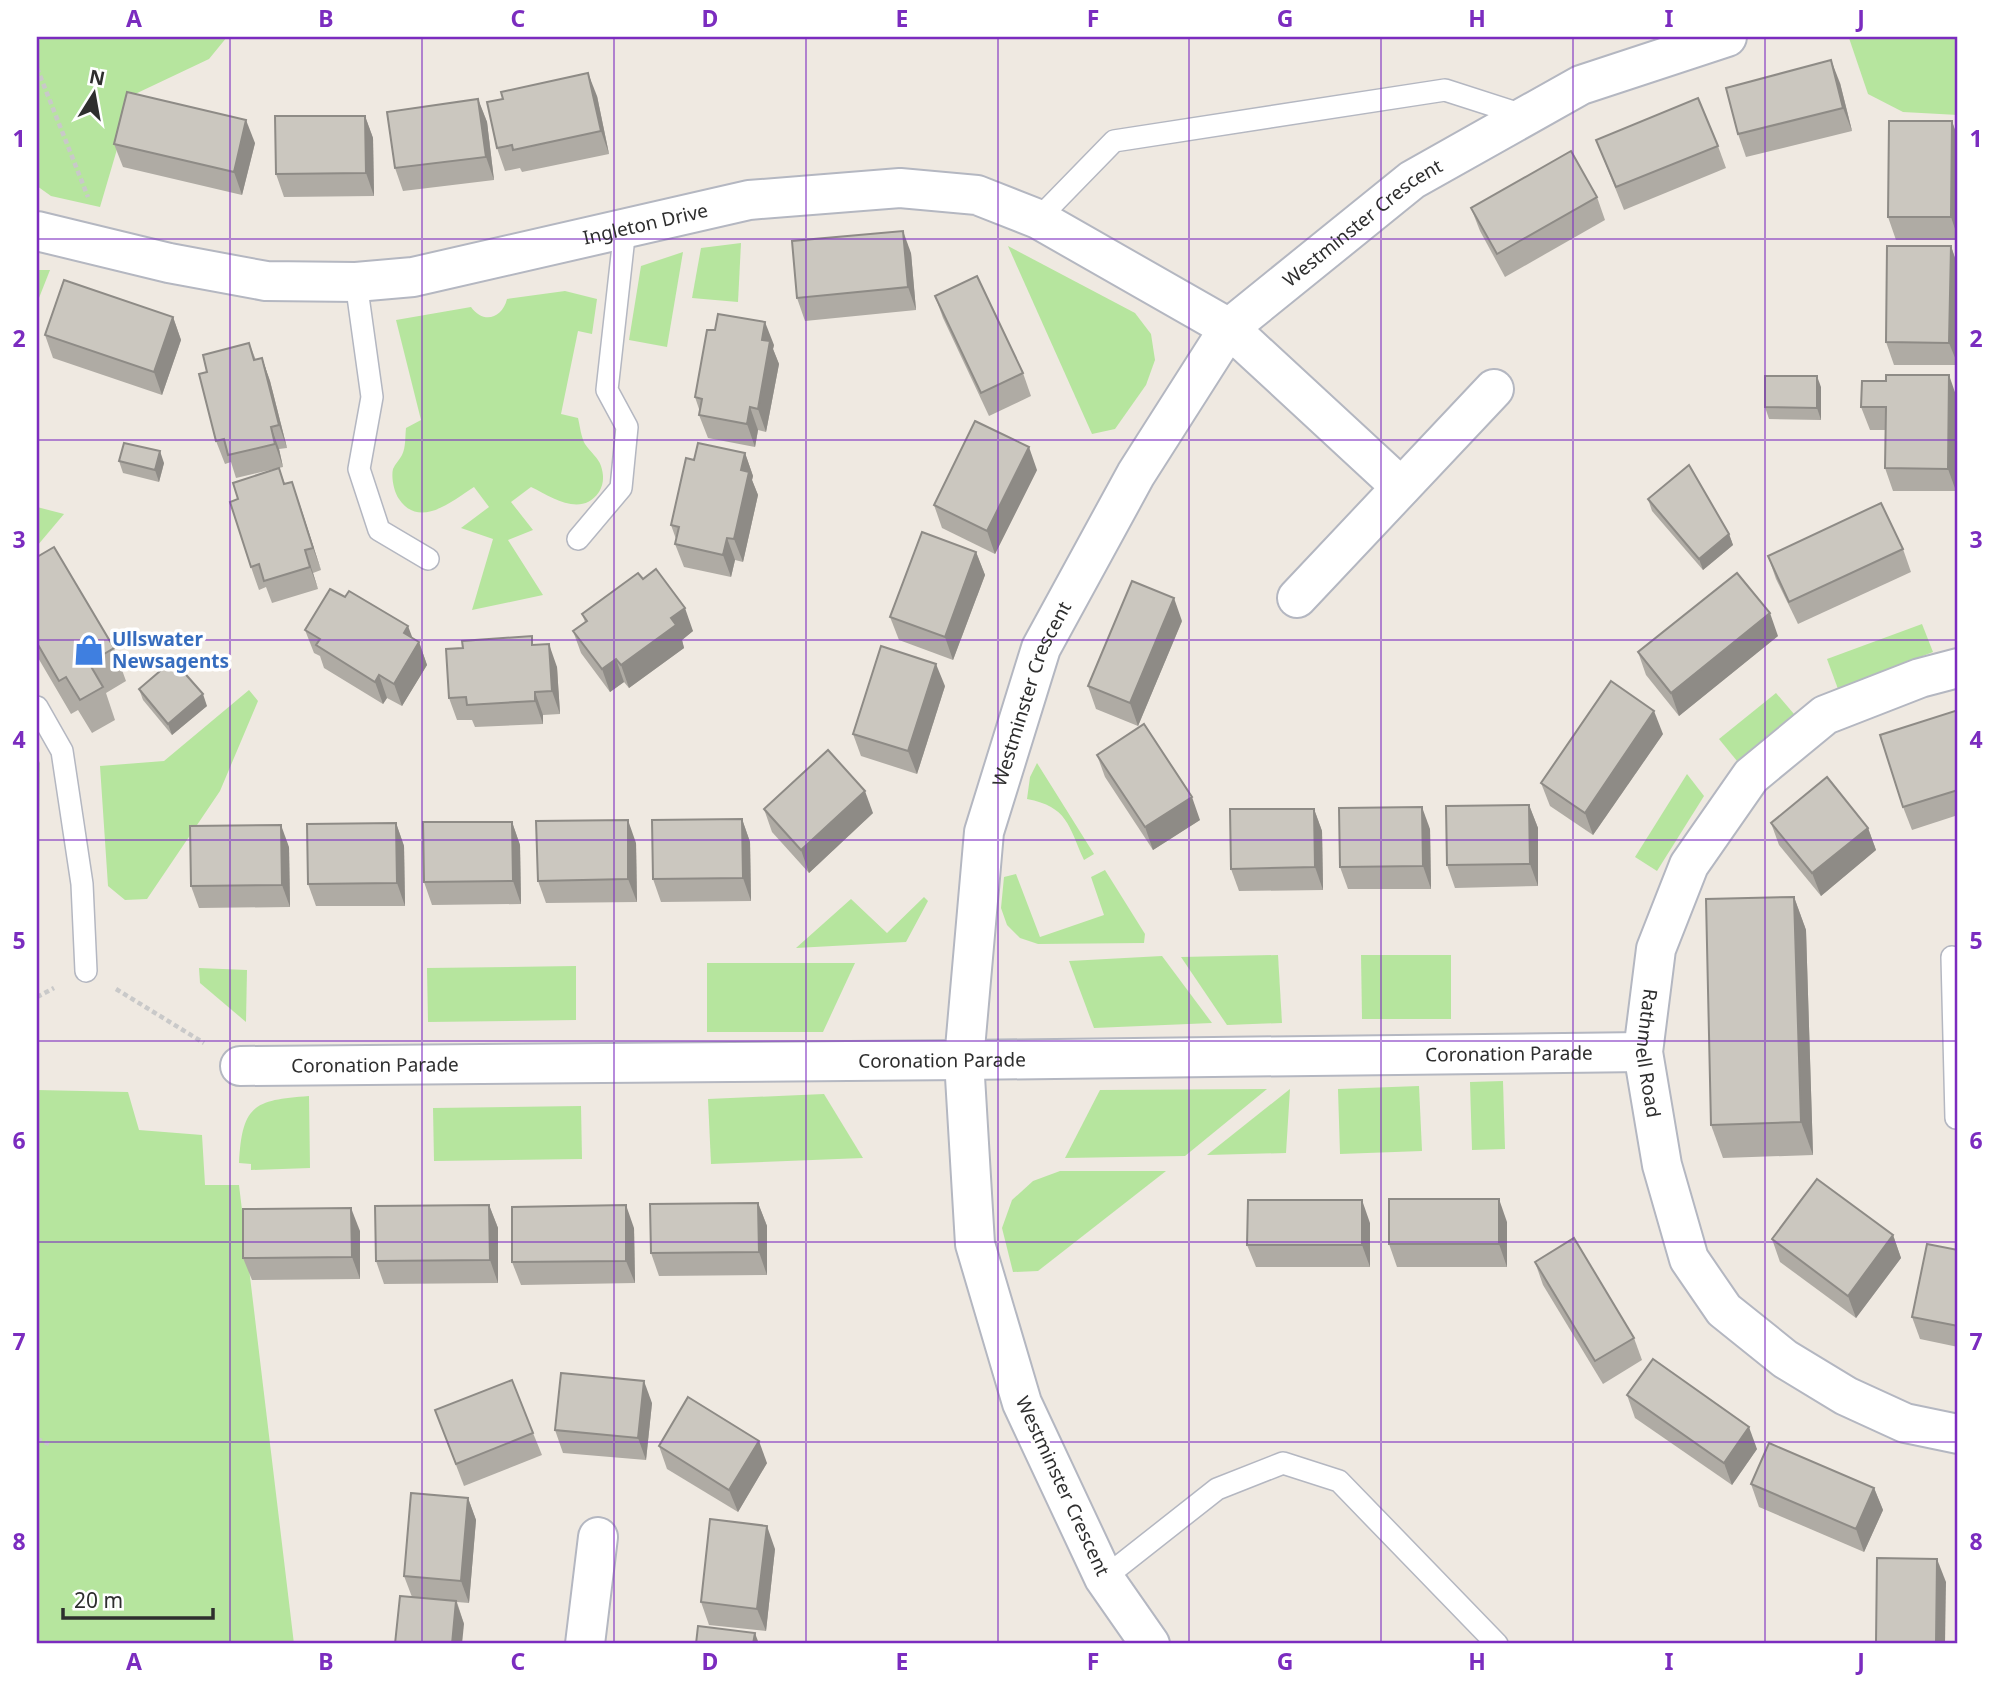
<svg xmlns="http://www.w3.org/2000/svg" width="1995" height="1681" viewBox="0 0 1995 1681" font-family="'Noto Sans',sans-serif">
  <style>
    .green { fill: #b6e59e }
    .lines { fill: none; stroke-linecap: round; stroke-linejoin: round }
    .lane-casing { stroke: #b4b7c1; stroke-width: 24 }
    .street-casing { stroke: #b4b7c1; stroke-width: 42 }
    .secondary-casing { stroke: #b4b7c1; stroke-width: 42 }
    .path { stroke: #c9c9c9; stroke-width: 4.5; stroke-dasharray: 5 3.5; stroke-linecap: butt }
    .lane { stroke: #fff; stroke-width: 21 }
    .street { stroke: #fff; stroke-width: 38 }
    .secondary { stroke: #fff; stroke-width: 38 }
    .wall { fill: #afaba4 }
    .shaded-wall { fill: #8e8b86 }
    .building { fill: #cbc7bf; stroke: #8e8b86; stroke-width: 2 }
    .grid { fill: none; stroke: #7b2cbf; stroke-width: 2; stroke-opacity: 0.55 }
    .labels { text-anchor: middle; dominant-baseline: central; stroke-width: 7; stroke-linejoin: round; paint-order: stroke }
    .street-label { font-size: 19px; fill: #2e2e2e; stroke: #fff }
    .shop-label { font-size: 19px; font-weight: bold; fill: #366cbe; stroke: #fff; text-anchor: start }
    .neatline { fill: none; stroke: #7b2cbf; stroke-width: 2.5 }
    .grid-label { font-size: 23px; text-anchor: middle; font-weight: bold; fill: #7b2cbf }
  </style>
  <rect width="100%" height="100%" fill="#efe9e1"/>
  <g class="green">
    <polygon points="41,37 227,37 209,59 133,95 100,207 51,196 37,186 37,44"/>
    <polygon points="1855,37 1958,37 1958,115 1903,112 1868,94 1849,38"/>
    <polygon points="741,243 738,302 692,298 701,248"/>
    <polygon points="1008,246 1135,313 1151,334 1155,360 1146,385 1115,429 1092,434"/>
    <polygon points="683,252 667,347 629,340 641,266"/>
    <polygon points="37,270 50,270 37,303"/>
    <path d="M565 291 597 299 592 334 578 331 561 414 578 418C580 426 581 437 585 444 590 452 598 457 601 466 604 475 604 484 599 492 581 518 552 497 531 487L511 502 533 530 508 540 543 595 472 610 493 539 461 528 489 507 474 487C453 500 420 530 399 499 394 492 391 477 393 469 395 464 400 459 402 455 406 447 405 437 406 428L421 420 396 320 471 307C483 324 502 319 507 299Z"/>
    <polygon points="37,507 64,514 37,546"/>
    <polygon points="1922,624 1933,652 1838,689 1827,659"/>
    <polygon points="249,690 258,701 220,791 147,899 125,900 108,886 100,766 164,761"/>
    <polygon points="1776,693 1794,714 1737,761 1719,739"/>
    <polygon points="37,757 40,763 37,1041"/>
    <path d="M1037 763 1094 854 1084 860C1068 825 1068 807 1027 799L1030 777Z"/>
    <polygon points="1687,774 1704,796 1657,871 1635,857"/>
    <polygon points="1105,870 1145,934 1144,943 1038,944 1020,938 1007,925 1001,908 1004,877 1016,874 1040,937 1104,915 1091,877"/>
    <polygon points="924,897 928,901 906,942 796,948 851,899 887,933"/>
    <polygon points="1278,955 1282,1023 1227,1025 1181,957"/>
    <polygon points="1361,955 1451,955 1451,1019 1362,1019"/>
    <polygon points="1162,956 1212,1023 1094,1028 1069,961"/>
    <polygon points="707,963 855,963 823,1032 707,1032"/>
    <polygon points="576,966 576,1020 428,1022 427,968"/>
    <polygon points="199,968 247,970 246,1022 200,983"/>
    <polygon points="1503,1081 1505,1149 1472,1150 1470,1082"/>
    <polygon points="1419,1086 1422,1151 1340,1154 1338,1089"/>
    <polygon points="1267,1089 1185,1156 1065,1158 1100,1090"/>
    <polygon points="1290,1089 1286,1153 1207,1155"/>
    <polygon points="37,1090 128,1092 139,1130 202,1135 205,1185 239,1185 294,1644 37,1644"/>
    <polygon points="824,1094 863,1158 711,1164 708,1099"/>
    <path d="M309 1096 310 1168 251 1170V1164L239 1163C242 1105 254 1100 309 1096Z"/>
    <polygon points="581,1106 582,1159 434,1161 433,1108"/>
    <polygon points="1060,1171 1166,1171 1038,1271 1013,1272 1002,1228 1012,1200 1033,1181"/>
  </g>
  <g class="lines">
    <defs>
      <g id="lane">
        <polyline points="1038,219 1114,141 1445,90 1526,116"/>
        <polyline points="356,282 372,397 359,469 379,530 428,559"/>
        <polyline points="578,539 621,488 627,427 607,390 625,228"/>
        <polyline points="37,707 62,751 82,884 86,971"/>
        <polyline points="1952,957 1956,1118"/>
        <polyline points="1104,1578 1217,1489 1283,1463 1339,1481 1497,1644"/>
      </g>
      <g id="street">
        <path id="s1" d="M37 231 169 263 266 281 356 282 413 277 749 200 900 188 977 195 1038 219 1229 328 1401 487"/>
        <polyline points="1297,598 1494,389"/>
        <path id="s2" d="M240 1066 964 1060 1643 1052"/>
        <polyline points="585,1644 598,1537"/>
        <path id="s3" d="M1150 1644 1104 1578 1022 1403 975 1244 964 1060 984 832 1041 648 1136 474 1229 328 1412 180 1581 85 1727 37"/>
      </g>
      <g id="secondary">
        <path id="s4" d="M1958 668 1920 678 1825 715 1751 776 1689 865 1656 949 1643 1052 1662 1165 1689 1259 1724 1310 1785 1359 1846 1396 1905 1423 1958 1434"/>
      </g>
    </defs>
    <use href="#lane" class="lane-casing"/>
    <use href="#street" class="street-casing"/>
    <use href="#secondary" class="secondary-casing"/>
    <g class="path">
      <polyline points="37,68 88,197"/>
      <polyline points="116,989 204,1043"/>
      <polyline points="37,997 54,988"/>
      <polyline points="37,1439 49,1444"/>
    </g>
    <use href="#lane" class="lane"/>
    <use href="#street" class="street"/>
    <use href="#secondary" class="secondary"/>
  </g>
  <g class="wall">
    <polygon points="1840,83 1852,131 1746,157 1738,134"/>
    <polygon points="597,96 609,154 522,172 520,168 505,171 497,148"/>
    <polygon points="478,99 487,122 494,180 403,191 395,168"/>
    <polygon points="365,116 373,138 374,196 284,197 276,174"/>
    <polygon points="1952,121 1958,139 1958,240 1896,240 1888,217"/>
    <polygon points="1596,140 1718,146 1726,168 1624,210"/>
    <polygon points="255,143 242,195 123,167 114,144"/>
    <polygon points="1597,197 1605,220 1505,277 1480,231 1471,208"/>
    <polygon points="1951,246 1958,267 1958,365 1894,365 1886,342"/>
    <polygon points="911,253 916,310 805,321 797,298"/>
    <polygon points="935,296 1023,373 1031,396 989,416 943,318"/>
    <polygon points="173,317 181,340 162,395 53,358 45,335"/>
    <polygon points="249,343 256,360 262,358 270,381 287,448 279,449 283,467 236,478 231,462 225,464 216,441 207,372"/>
    <polygon points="774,345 773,349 779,364 766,432 758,430 755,447 708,438 699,415 700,412 695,397"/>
    <polygon points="1886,381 1957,398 1956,491 1893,491 1885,468 1885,430 1870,430 1861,407"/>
    <polygon points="1821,387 1821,420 1769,419 1765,407"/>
    <polygon points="745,453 753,476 752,480 758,495 743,562 735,560 731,577 684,567 675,544 676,539 671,525 694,460"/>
    <polygon points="119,461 164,463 159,482 123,473"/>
    <polygon points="279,468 285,484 292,482 321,570 313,573 318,589 272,603 266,587 259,590 251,567 238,499"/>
    <polygon points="1037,470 995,554 942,528 934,505"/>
    <polygon points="1648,499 1729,534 1733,545 1703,570 1652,511"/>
    <polygon points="1903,549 1911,572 1798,624 1776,579 1768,556"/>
    <polygon points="976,552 985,575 953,660 899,640 890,617"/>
    <polygon points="37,557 114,648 126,681 106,693 115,720 92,733 78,710 71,714 37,656"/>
    <polygon points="643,579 693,631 682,640 684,648 629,688 624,682 610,692 581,653 573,631 585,622 582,614"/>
    <polygon points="1182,621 1138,726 1096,709 1088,686"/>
    <polygon points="305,630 413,638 419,642 427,665 402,706 387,698 383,704 324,668 320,656 314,653"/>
    <polygon points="1778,636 1679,716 1646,675 1638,652"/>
    <polygon points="535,645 557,667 560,714 543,715 543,724 475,727 472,720 457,720 449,698"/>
    <polygon points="945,686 917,774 861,756 853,734"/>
    <polygon points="139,689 207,706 172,735 143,700"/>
    <polygon points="1958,710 1958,815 1912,830 1903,807"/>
    <polygon points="1663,734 1593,835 1550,806 1541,783"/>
    <polygon points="1097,755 1200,820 1153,850 1105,777"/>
    <polygon points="1529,805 1538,828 1538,886 1455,888 1447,865"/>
    <polygon points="764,809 873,813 809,873 772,832"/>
    <polygon points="1314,809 1322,831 1323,890 1239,891 1231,869"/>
    <polygon points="742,819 750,842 751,901 661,902 653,879"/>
    <polygon points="512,822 520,845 521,904 432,905 424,882"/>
    <polygon points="396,823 404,846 405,906 316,906 308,884"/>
    <polygon points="1771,823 1868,828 1876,850 1821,896 1779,845"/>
    <polygon points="1430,829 1431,889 1348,889 1340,867"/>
    <polygon points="636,843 637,902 546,903 538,881"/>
    <polygon points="289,847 290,907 199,908 191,886"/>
    <polygon points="1794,897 1806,930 1813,1155 1723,1158 1711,1125"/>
    <polygon points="758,1203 767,1226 767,1275 659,1276 651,1253"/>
    <polygon points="489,1205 498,1228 498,1283 384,1284 376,1261"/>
    <polygon points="1507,1222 1507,1267 1397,1267 1389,1244"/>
    <polygon points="1370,1223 1370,1267 1256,1267 1247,1245"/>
    <polygon points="634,1228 635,1283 521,1285 512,1262"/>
    <polygon points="360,1231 360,1279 252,1280 243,1258"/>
    <polygon points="1893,1235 1901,1258 1856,1318 1780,1262 1772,1239"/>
    <polygon points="1958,1250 1958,1347 1920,1339 1912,1317"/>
    <polygon points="1535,1262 1634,1338 1642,1360 1603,1384 1543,1285"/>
    <polygon points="1627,1395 1757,1449 1732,1485 1635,1418"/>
    <polygon points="652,1403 646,1460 563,1453 555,1430"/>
    <polygon points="435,1410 533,1433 542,1455 464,1486"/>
    <polygon points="659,1446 767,1463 738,1512 667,1469"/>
    <polygon points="1751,1484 1874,1488 1883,1510 1864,1552 1759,1507"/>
    <polygon points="468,1498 476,1520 469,1603 457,1602 464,1624 412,1597 404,1576"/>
    <polygon points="775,1549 766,1631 709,1625 701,1602"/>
  </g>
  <g class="shaded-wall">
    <polygon points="1831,60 1840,83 1852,131 1843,108"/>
    <polygon points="588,73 597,96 609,154 601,131"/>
    <polygon points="478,99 487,122 494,180 486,157"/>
    <polygon points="365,116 373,138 374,196 366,173"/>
    <polygon points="246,120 255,143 242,195 234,172"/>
    <polygon points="1952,121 1958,139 1958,238 1951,217"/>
    <polygon points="903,231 911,253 916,310 908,287"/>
    <polygon points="1951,246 1958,267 1958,365 1949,343"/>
    <polygon points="173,317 181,340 162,395 154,372"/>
    <polygon points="765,322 774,345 773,349 779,364 766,432 758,409 762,340"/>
    <polygon points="262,358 270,381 287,448 279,425"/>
    <polygon points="1949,375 1957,398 1956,491 1948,469"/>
    <polygon points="1817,376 1821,387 1821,420 1817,408"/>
    <polygon points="750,407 758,430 755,447 747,424"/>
    <polygon points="271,427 279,449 283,467 275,444"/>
    <polygon points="1029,447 1037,470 995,554 987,531"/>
    <polygon points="160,451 164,463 159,482 155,470"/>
    <polygon points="745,453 753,476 752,480 758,495 743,562 734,539 741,470"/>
    <polygon points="292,482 300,505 321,570 313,548"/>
    <polygon points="1729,534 1733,545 1703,570 1699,559"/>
    <polygon points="727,538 735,560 731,577 723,555"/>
    <polygon points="305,550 313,573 318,589 310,567"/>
    <polygon points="976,552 985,575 953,660 945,637"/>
    <polygon points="1174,598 1182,621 1138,726 1130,703"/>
    <polygon points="685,608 693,631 682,640 684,648 629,688 621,665 671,618"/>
    <polygon points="1770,613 1778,636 1679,716 1671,693"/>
    <polygon points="408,626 416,647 419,642 427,665 402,706 394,684 404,633"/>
    <polygon points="549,644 557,667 560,714 552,691"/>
    <polygon points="616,659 624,682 610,692 602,669"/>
    <polygon points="936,664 945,686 917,774 908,751"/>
    <polygon points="379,675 387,698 383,704 375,682"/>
    <polygon points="535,692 543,715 543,724 535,701"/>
    <polygon points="203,694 207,706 172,735 168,724"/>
    <polygon points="1654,711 1663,734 1593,835 1585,813"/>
    <polygon points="865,791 873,813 809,873 801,850"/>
    <polygon points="1192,797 1200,820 1153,850 1145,827"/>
    <polygon points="1529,805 1538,828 1538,886 1530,864"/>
    <polygon points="1422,807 1430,829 1431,889 1423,866"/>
    <polygon points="1314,809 1322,831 1323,890 1315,867"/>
    <polygon points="742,819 750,842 751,901 743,878"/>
    <polygon points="628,820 636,843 637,902 628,879"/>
    <polygon points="512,822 520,845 521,904 513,881"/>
    <polygon points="396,823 404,846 405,906 397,883"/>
    <polygon points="281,825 289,847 290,907 282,885"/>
    <polygon points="1868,828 1876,850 1821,896 1812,873"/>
    <polygon points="1794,897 1806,930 1813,1155 1801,1122"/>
    <polygon points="1499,1199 1507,1222 1507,1267 1499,1244"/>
    <polygon points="1362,1200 1370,1223 1370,1267 1362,1245"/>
    <polygon points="758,1203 767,1226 767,1275 759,1252"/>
    <polygon points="489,1205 498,1228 498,1283 490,1260"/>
    <polygon points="626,1205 634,1228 635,1283 626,1261"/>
    <polygon points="351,1208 360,1231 360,1279 352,1257"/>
    <polygon points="1893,1235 1901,1258 1856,1318 1848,1296"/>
    <polygon points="644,1381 652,1403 646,1460 638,1438"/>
    <polygon points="1749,1427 1757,1449 1732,1485 1724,1463"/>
    <polygon points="759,1441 767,1463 738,1512 729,1490"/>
    <polygon points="1874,1488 1883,1510 1864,1552 1856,1529"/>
    <polygon points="468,1498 476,1520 469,1603 461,1581"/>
    <polygon points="767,1526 775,1549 766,1631 757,1609"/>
    <polygon points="1937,1559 1946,1582 1945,1644 1936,1644"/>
    <polygon points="456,1601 464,1624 462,1644 452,1644"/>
    <polygon points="755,1633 759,1644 753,1644"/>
  </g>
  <g class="building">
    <polygon points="1831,60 1843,108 1738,134 1726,88"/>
    <polygon points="588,73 601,131 513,150 512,145 497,148 487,102 503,99 501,92"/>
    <polygon points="127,92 246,120 234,172 114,144"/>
    <polygon points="1698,98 1718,146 1616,187 1596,140"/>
    <polygon points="478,99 486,157 395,168 387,112"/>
    <polygon points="275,116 365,116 366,173 276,174"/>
    <polygon points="1889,121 1952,121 1951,217 1888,217"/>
    <polygon points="1571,151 1597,197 1497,254 1471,208"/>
    <polygon points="903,231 908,287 797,298 792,241"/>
    <polygon points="1887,246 1951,246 1949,343 1886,342"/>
    <polygon points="977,276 1023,373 981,393 935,296"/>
    <polygon points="64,280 173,317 154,372 45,335"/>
    <polygon points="718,314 765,322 762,340 770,341 758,409 750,407 747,424 699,415 702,399 695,397 707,330 715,330"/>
    <polygon points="249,343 254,360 262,358 279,425 271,427 275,444 228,455 224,439 216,441 199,374 207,372 203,355"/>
    <polygon points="1886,375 1949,375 1948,469 1885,468 1886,407 1861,407 1862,381 1886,381"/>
    <polygon points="1765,376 1817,376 1817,408 1765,407"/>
    <polygon points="975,421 1029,447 987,531 934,505"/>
    <polygon points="124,443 160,451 155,470 119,461"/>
    <polygon points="698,443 745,453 741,470 749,472 734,539 727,538 723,555 675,544 679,527 671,525 686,458 694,460"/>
    <polygon points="1689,465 1729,534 1699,559 1648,499"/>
    <polygon points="279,468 284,484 292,482 313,548 305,550 310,567 264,581 259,564 251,567 230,502 238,499 233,483"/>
    <polygon points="1881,503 1903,549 1789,602 1768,556"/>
    <polygon points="922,532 976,552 945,637 890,617"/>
    <polygon points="54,547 114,648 89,663 103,687 80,700 66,677 59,681 37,643 37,557"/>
    <polygon points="656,569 685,608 671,618 676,625 621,665 616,659 602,669 573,631 587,621 582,614 638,573 643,579"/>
    <polygon points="1737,573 1770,613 1671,693 1638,652"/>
    <polygon points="1132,581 1174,598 1130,703 1088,686"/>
    <polygon points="330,589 345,597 349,591 408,626 404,633 419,642 394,684 379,675 375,682 316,645 320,639 305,630"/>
    <polygon points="532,636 532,645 549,644 552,691 535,692 535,701 467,705 466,697 449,698 446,649 463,648 462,641"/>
    <polygon points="881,646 936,664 908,751 853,734"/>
    <polygon points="173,660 203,694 168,724 139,689"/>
    <polygon points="1611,681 1654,711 1585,813 1541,783"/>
    <polygon points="1958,710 1958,790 1903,807 1880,735"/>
    <polygon points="1144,724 1192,797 1145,827 1097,755"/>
    <polygon points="828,750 865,791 801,850 764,809"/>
    <polygon points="1827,777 1868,828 1812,873 1771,823"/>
    <polygon points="1529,805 1530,864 1447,865 1446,806"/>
    <polygon points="1422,807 1423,866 1340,867 1339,808"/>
    <polygon points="1230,809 1314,809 1315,867 1231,869"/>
    <polygon points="742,819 743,878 653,879 652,820"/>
    <polygon points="628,820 628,879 538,881 536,821"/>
    <polygon points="423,822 512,822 513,881 424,882"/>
    <polygon points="396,823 397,883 308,884 307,824"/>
    <polygon points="281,825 282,885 191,886 190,826"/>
    <polygon points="1794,897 1801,1122 1711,1125 1706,899"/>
    <polygon points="1817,1179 1893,1235 1848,1296 1772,1239"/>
    <rect x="1389" y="1199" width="110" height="45"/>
    <polygon points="1248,1200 1362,1200 1362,1245 1247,1245"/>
    <polygon points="758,1203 759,1252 651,1253 650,1204"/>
    <polygon points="489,1205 490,1260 376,1261 375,1206"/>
    <polygon points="626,1205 626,1261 512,1262 512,1207"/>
    <polygon points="351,1208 352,1257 243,1258 243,1209"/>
    <polygon points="1574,1238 1634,1338 1595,1361 1535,1262"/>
    <polygon points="1927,1244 1958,1250 1958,1326 1912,1317"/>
    <polygon points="1653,1359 1749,1427 1724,1463 1627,1395"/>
    <polygon points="561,1373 644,1381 638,1438 555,1430"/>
    <polygon points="512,1380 533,1433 456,1464 435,1410"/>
    <polygon points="688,1397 759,1441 729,1490 659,1446"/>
    <polygon points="1769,1443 1874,1488 1856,1529 1751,1484"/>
    <polygon points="411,1493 468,1498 461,1581 404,1576"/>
    <polygon points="710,1519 767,1526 757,1609 701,1602"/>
    <polygon points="1877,1558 1937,1559 1936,1644 1876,1643"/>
    <polygon points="400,1596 456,1601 452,1644 395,1644"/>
    <polygon points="698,1626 755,1633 753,1644 696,1644"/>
  </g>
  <path class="grid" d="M230 37V1644M422 37V1644M614 37V1644M806 37V1644M998 37V1644M1189 37V1644M1381 37V1644M1573 37V1644M1765 37V1644M37 239H1958M37 440H1958M37 640H1958M37 840H1958M37 1041H1958M37 1242H1958M37 1442H1958"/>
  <defs>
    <symbol id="shop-bare" viewBox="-9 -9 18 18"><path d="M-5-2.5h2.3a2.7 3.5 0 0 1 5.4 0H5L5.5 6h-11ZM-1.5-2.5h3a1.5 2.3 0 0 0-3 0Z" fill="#3f7fe0" stroke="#fff" stroke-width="2.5" paint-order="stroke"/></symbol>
  </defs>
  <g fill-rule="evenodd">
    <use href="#shop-bare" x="67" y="628" width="44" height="44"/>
  </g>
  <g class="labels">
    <g class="street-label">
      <text stroke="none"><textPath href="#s3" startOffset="1587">Westminster Crescent</textPath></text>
      <text stroke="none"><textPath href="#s1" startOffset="620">Ingleton Drive</textPath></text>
      <text stroke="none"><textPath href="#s3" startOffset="999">Westminster Crescent</textPath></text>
      <text stroke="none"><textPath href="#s2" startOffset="1269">Coronation Parade</textPath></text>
      <text stroke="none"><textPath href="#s4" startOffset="541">Rathmell Road</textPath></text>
      <text stroke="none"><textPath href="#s2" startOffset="702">Coronation Parade</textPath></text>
      <text stroke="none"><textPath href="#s2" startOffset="135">Coronation Parade</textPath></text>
      <text transform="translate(1063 1486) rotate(65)">Westminster Crescent</text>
    </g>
    <g class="shop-label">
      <text x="112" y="639">Ullswater<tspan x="112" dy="22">Newsagents</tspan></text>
    </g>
  </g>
  <rect width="1995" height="1681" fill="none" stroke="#ffffff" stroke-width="77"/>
  <g transform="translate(94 94) rotate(11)" stroke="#ffffff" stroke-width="5" paint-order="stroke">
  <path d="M0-5L12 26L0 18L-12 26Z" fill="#2e2e2e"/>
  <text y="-10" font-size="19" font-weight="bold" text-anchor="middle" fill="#2e2e2e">N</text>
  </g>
  <path d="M63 1608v10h150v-10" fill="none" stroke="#2e2e2e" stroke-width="3.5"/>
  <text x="74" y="1608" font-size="21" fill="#2e2e2e" stroke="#ffffff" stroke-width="5" paint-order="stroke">20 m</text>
  <rect x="38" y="38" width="1918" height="1604" class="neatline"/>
  <g class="grid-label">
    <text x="134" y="27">A</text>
    <text x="326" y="27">B</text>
    <text x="518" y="27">C</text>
    <text x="710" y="27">D</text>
    <text x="902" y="27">E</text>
    <text x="1093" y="27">F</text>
    <text x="1285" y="27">G</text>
    <text x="1477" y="27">H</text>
    <text x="1669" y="27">I</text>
    <text x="1861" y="27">J</text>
    <text x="19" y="147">1</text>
    <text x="1976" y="147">1</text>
    <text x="19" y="347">2</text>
    <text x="1976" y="347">2</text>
    <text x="19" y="548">3</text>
    <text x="1976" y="548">3</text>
    <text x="19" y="748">4</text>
    <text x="1976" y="748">4</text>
    <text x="19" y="949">5</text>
    <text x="1976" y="949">5</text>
    <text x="19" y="1149">6</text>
    <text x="1976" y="1149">6</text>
    <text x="19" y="1350">7</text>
    <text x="1976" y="1350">7</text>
    <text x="19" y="1550">8</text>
    <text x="1976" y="1550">8</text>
    <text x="134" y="1670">A</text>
    <text x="326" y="1670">B</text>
    <text x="518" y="1670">C</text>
    <text x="710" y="1670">D</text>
    <text x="902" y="1670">E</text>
    <text x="1093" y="1670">F</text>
    <text x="1285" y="1670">G</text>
    <text x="1477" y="1670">H</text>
    <text x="1669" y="1670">I</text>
    <text x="1861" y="1670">J</text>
  </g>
</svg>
